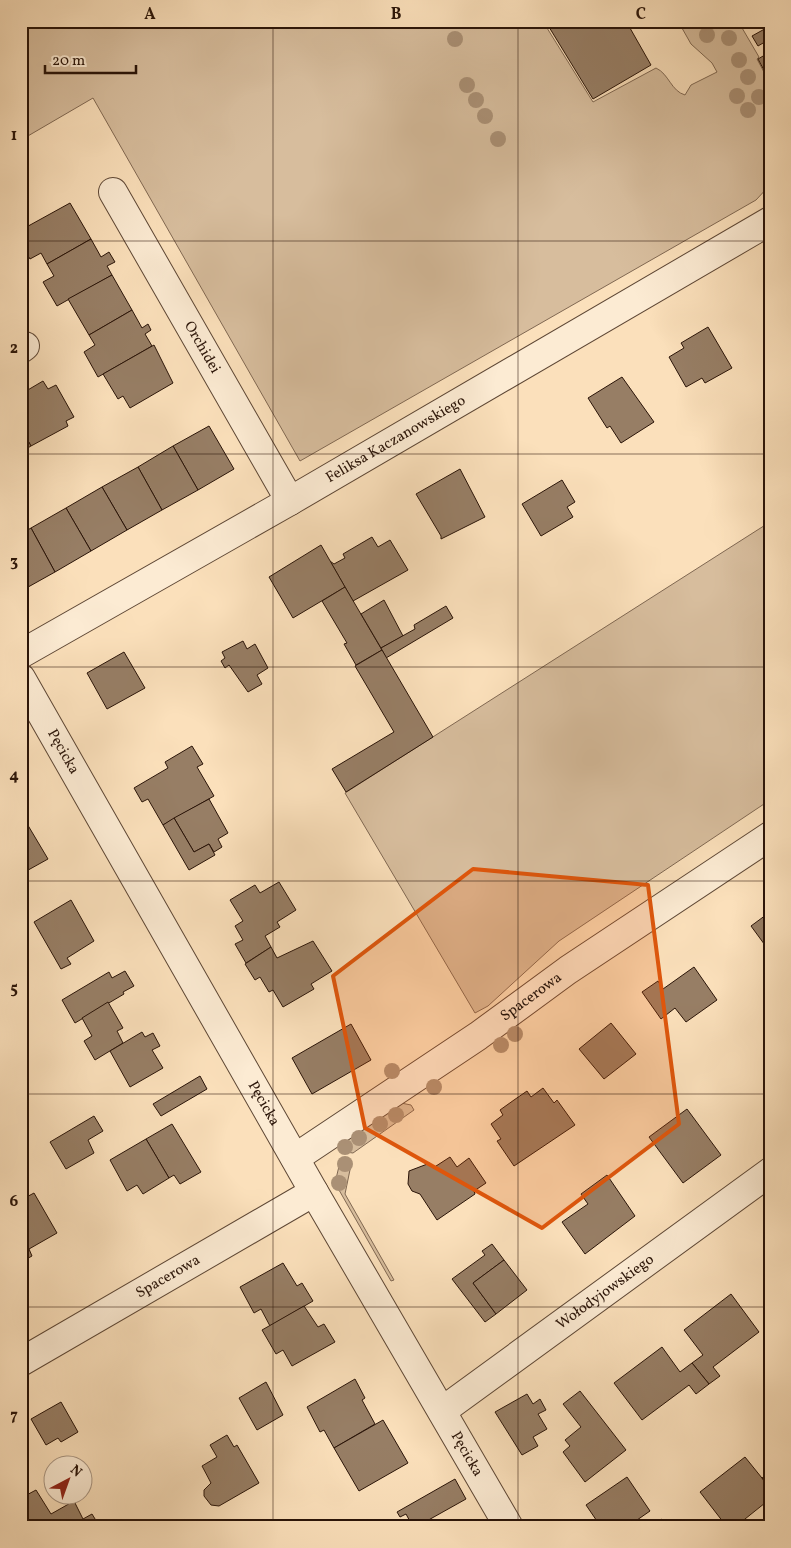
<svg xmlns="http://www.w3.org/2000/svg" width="791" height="1548" viewBox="0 0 791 1548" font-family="Vollkorn,serif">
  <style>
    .green { fill: #d7bd9d; stroke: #806852 }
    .building { fill: #977e65; stroke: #2a1408 }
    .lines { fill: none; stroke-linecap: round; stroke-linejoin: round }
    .minor-casing { stroke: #5e4735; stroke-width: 30 }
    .minor { stroke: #fcebd3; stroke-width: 28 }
    .tree { fill: #aa9075 }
    .marked { fill: #de560c; fill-opacity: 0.2; stroke: #de560c; stroke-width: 4; stroke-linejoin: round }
    .grid { fill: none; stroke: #2a1408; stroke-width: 1; stroke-opacity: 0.55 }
    .labels { text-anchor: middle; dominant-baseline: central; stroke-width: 5; stroke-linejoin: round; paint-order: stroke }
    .street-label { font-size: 15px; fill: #2a1408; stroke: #fcebd3 }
    .neatline { fill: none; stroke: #2a1408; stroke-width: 2 }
    .grid-label { font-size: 16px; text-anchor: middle; font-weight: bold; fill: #2a1408 }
  </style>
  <rect width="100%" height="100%" fill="#fbe0bb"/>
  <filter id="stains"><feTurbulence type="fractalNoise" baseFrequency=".004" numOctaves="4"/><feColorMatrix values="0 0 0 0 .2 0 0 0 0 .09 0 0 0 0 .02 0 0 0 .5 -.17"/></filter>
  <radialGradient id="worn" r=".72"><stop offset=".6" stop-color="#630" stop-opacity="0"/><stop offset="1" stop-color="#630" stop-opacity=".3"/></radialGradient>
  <g class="green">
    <path d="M21 21H546L547 28 593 102 656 68C669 74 671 91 685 95L691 85 717 72 712 63 691 44 678 21H738L759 57 757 59 765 74 770 72V185L756 200 300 461 93 98 21 140Z"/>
    <polygon points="770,522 770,800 559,941 488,1006 475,1013 345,793"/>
    <polygon points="401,1103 411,1105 414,1110 353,1153 346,1152 341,1143"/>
    <polygon points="343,1160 347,1160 351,1165 345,1194 394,1280 391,1281 335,1183 340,1162"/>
  </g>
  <g class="building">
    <polygon points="560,21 626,21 651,65 593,99 549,27"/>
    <polygon points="770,26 770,39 758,46 752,36"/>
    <polygon points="770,52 770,70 765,72 758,59"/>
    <polygon points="70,203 91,239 47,264 41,253 30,259 21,244 21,230"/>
    <polygon points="91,239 101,257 109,252 115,262 107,266 112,275 57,306 43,282 54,276 47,264"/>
    <polygon points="112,275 132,310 89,335 68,299"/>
    <polygon points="132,310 142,328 148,324 151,330 145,334 152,346 98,377 84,352 95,345 89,335"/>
    <polygon points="708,327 732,368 705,383 702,378 686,387 669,357 684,348 681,343"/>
    <polygon points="154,345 173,383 130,408 123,396 118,399 103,374"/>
    <polygon points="622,377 654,422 621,443 610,426 607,428 588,398"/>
    <polygon points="43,381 48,389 56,385 74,417 66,421 68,426 31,446 21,428 21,394"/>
    <polygon points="209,426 234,469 198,490 173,446"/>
    <polygon points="21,428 31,446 21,452"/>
    <polygon points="173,446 198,490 162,510 138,467"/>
    <polygon points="138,467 162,510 127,530 102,487"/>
    <polygon points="460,469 485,517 441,539 441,536 416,494"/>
    <polygon points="562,480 575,502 567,507 573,517 541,536 522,504"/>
    <polygon points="102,487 127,530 91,551 66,508"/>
    <polygon points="66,508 91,551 55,572 31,528"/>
    <polygon points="31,528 55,572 21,591 21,534"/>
    <polygon points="372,537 378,547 390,540 408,570 353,601 330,561 334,564 345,558 343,554"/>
    <polygon points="321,545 345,587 293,618 269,577"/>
    <polygon points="345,587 382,650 356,665 344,644 347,643 322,601"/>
    <polygon points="384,600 403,636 381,648 361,614"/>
    <polygon points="446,606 453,618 386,658 381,648 415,629 414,625"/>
    <polygon points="243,641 247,649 255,644 268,668 257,675 262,684 248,692 229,665 225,668 221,661 225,658 222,652"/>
    <polygon points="382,650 433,737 346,792 332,769 394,732 355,666"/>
    <polygon points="124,652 145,688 107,709 87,673"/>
    <polygon points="192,746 203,764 197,767 214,796 163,825 148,799 142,802 134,788 168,768 165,762"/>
    <polygon points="209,799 228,833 218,839 222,847 214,852 209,844 194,852 174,818"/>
    <polygon points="23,817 48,859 21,874 21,819"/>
    <polygon points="174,818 194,852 209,844 215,855 189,870 163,825"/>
    <polygon points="279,882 296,910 277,922 280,927 265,936 271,947 246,963 235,944 243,940 235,926 243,921 230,900 255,885 260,893"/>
    <polygon points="71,900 94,941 67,958 71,964 61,969 34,922"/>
    <polygon points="770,912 770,952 751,926"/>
    <polygon points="313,941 332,971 311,984 314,989 283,1007 273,990 269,992 260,977 255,980 245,964 271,947 277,958"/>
    <polygon points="694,967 717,1000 686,1022 675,1008 661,1019 642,992 658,981 663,989"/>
    <polygon points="125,971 134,986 123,992 124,994 75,1023 62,1000 109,972 112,978"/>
    <polygon points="108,1002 123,1028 117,1031 123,1043 95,1060 84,1041 92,1036 82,1018"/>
    <polygon points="611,1023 636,1054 604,1079 579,1049"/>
    <polygon points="351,1024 371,1060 312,1094 292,1058"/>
    <polygon points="142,1032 145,1037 153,1033 160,1046 152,1050 163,1068 130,1087 110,1051"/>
    <polygon points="200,1076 207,1089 161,1116 153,1104"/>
    <polygon points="543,1088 554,1103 557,1100 575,1125 514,1166 497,1141 501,1139 491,1124 503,1115 500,1110 514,1100 527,1091 531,1097"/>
    <polygon points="687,1109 721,1155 683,1183 649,1137"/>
    <polygon points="94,1116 103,1131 88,1140 94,1153 66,1169 50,1142"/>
    <polygon points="172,1124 201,1172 180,1184 174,1175 169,1178 146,1139"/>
    <polygon points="146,1139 169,1178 143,1194 137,1185 127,1191 110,1160"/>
    <polygon points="450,1157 457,1167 469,1158 486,1183 474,1191 475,1194 437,1220 420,1194 412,1191 408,1184 409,1171 430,1163 433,1168"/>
    <polygon points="607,1175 635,1216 585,1254 562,1222 588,1204 581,1194"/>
    <polygon points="34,1193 57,1233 29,1249 32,1256 23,1261 21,1257 21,1200"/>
    <polygon points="492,1244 504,1260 473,1283 496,1314 485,1322 452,1279 485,1255 482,1251"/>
    <polygon points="504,1260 527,1290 496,1314 473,1283"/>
    <polygon points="283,1263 297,1286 302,1283 313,1301 270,1326 261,1309 254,1313 240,1287"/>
    <polygon points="731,1294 759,1332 713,1367 720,1376 709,1384 692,1363 703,1355 684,1330"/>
    <polygon points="304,1306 318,1327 324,1324 335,1342 292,1366 283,1350 276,1354 262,1330"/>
    <polygon points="662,1347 680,1372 692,1363 709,1384 696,1394 689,1385 642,1420 614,1383"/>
    <polygon points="355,1379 365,1398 362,1400 375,1424 334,1448 324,1430 320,1432 307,1407"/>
    <polygon points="266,1382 283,1415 257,1430 239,1398"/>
    <polygon points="580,1391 626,1450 585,1482 563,1452 570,1446 565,1440 581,1427 563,1404"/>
    <polygon points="527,1394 533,1404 540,1399 546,1410 538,1414 547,1429 533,1437 538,1446 522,1455 495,1412"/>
    <polygon points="61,1402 78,1432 61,1442 58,1438 46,1445 31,1419"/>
    <polygon points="383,1420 408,1463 359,1491 334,1448"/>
    <polygon points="227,1435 234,1447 237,1445 259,1483 219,1506 211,1505 204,1496 204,1490 211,1483 202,1466 217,1457 210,1445"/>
    <polygon points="745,1457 770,1488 770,1499 735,1527 727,1527 700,1492"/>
    <polygon points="770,1472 770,1488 762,1478"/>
    <polygon points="627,1477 650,1511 627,1527 601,1527 586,1505"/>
    <polygon points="455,1479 466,1499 416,1527 413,1527 406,1514 400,1517 397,1512"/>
    <polygon points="36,1490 51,1514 74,1501 83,1519 92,1514 100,1527 26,1527 21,1518 21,1498"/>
    <polygon points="662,1519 668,1526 674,1522 677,1527 651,1527"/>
  </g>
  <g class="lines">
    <defs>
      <g id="minor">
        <path id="s1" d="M113 192 290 501"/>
        <polyline points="21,349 25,346"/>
        <path id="s2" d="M21 654 290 501 770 221"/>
        <path id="s3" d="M21 678 314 1192 509 1527"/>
        <path id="s4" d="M295 1158 478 1036 568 970 770 836"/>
        <path id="s5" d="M21 1362 314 1192"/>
        <path id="s6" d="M442 1411 770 1172"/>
      </g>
    </defs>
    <use href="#minor" class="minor-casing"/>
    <use href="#minor" class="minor"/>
  </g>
  <g class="tree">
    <circle cx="707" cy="35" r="8"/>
    <circle cx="729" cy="38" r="8"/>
    <circle cx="455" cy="39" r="8"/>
    <circle cx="739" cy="60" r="8"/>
    <circle cx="748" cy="77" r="8"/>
    <circle cx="467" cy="85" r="8"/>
    <circle cx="737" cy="96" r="8"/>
    <circle cx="759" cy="97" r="8"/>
    <circle cx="476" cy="100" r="8"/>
    <circle cx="748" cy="110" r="8"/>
    <circle cx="485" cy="116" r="8"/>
    <circle cx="498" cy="139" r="8"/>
    <circle cx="515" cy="1034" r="8"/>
    <circle cx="501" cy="1045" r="8"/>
    <circle cx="392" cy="1071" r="8"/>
    <circle cx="434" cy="1087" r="8"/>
    <circle cx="396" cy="1115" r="8"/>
    <circle cx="380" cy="1124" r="8"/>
    <circle cx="359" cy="1138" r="8"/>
    <circle cx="345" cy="1147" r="8"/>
    <circle cx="345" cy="1164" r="8"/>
    <circle cx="339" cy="1183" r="8"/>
  </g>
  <path class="marked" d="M473 869 648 885 679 1124 542 1228 365 1128 333 976Z"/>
  <path class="grid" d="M273 21V1527M518 21V1527M21 241H770M21 454H770M21 667H770M21 881H770M21 1094H770M21 1307H770"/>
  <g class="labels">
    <g class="street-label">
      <text stroke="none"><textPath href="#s1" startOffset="179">Orchidei</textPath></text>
      <text stroke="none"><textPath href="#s2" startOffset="432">Feliksa Kaczanowskiego</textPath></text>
      <text stroke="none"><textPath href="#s3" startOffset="85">Pęcicka</textPath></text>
      <text stroke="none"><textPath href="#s4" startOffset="286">Spacerowa</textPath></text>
      <text stroke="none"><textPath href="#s3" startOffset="490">Pęcicka</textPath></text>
      <text stroke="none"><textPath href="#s5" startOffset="170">Spacerowa</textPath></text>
      <text stroke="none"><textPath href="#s6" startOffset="202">Wołodyjowskiego</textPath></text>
      <text stroke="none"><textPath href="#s3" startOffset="895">Pęcicka</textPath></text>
    </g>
  </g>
  <rect width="791" height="1548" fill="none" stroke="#fbe0bb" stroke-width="55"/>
  <g transform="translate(68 1480) rotate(41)"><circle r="24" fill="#fcebd3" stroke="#a89582"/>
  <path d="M0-4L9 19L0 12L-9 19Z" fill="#8f2418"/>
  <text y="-8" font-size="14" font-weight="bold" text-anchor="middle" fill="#2a1408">N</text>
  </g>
  <path d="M45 65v8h91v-8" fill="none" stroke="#2a1408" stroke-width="2.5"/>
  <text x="52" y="65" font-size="15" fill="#2a1408" stroke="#fcebd3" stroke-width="4" paint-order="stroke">20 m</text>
  <rect x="28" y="28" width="736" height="1492" class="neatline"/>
  <g class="grid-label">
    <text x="150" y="19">A</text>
    <text x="396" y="19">B</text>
    <text x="641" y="19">C</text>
    <text x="14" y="140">1</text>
    <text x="14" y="353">2</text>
    <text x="14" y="566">3</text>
    <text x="14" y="780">4</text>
    <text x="14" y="993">5</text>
    <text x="14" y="1206">6</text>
    <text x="14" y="1420">7</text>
  </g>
  <rect width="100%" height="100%" filter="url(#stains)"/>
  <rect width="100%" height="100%" fill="url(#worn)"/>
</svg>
